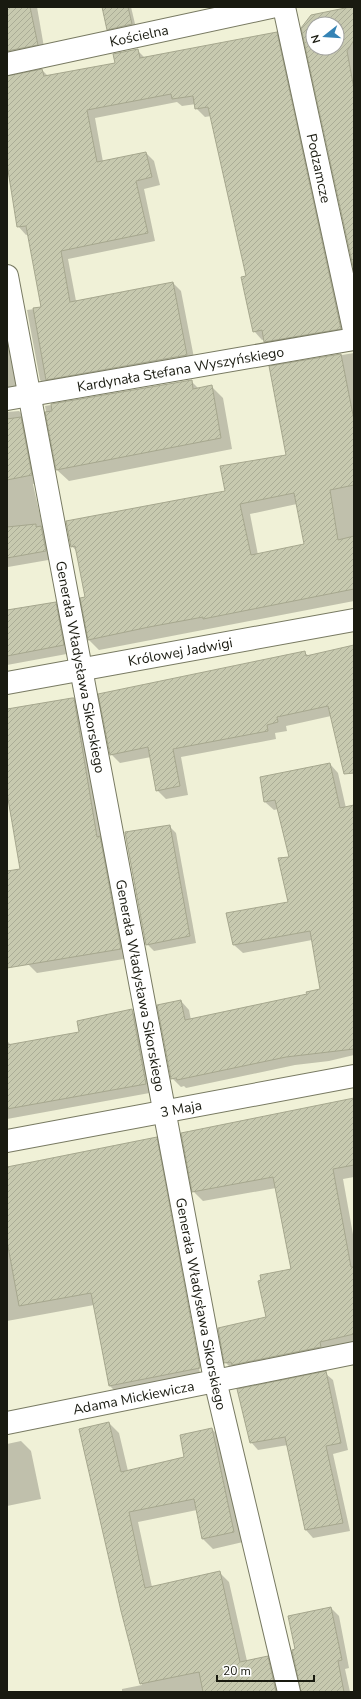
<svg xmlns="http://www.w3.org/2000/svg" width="361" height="1699" viewBox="0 0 361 1699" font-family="'Nunito Sans',sans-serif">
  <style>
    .shadow { fill: #0003; fill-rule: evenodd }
    .building { fill: url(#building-hatch); stroke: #a6a78e; fill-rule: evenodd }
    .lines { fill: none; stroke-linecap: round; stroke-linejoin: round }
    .street-casing { stroke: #787a62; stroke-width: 24 }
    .street { stroke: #fff; stroke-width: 22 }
    .labels { text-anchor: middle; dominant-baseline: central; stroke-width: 3; stroke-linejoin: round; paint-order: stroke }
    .street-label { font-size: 14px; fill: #191a10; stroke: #fff }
  </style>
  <defs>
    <pattern id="building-hatch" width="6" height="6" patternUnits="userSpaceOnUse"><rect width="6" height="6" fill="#c7c9af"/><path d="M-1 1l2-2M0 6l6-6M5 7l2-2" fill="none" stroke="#aaac96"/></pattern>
  </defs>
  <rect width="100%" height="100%" fill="#f0f1d7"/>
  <g class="shadow">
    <polygon points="7,7 37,7 45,53 7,63"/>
    <polygon points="103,7 131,7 136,28 112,33 108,29"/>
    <path d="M354 7V266L302 28ZM313 24H337V48H313Z"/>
    <polygon points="276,33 285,42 349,337 273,350 265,339 262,340 254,331 247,277 211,116 205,117 196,108 196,104 182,106 177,102 95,118 103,162 146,153 154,161 160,185 144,189 155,241 68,259 76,301 173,283 181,291 195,363 49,388 40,380 27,310 42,308 29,234 26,235 18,226 7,158 7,77 42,70 48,76 116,63 137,50 145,58"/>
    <polygon points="7,321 22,393 7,398"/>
    <path d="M354 353V601L99 650 89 640 82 598H86L77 552 72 546 226 492 287 455 270 367ZM297 504 305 545 258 555 250 514Z"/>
    <polygon points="191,381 199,389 211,386 223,398 232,449 69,481 57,470 45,406"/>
    <polygon points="19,411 27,419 39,483 33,484 43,529 49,535 54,559 8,567 7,565 7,412"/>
    <polygon points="55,603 64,611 72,653 7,665 7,612"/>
    <polygon points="354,646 354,737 331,716 286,726 287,731 275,733 276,739 181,757 188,795 166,799 157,790 151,757 120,763 111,754 305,653 309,656"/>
    <polygon points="74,699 83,709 130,958 37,973 28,964 7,955 7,872 21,870 7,788 7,710"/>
    <polygon points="330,764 338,773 346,808 354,806 354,1055 329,1061 295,1065 186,1088 184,1086 181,1087 172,1078 181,1001 189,1010 191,1020 308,995 321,990 312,940 243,953 234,945 289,903 290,857 278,809 274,810 265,802"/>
    <polygon points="169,826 176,833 196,943 154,951 147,944"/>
    <polygon points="132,1011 141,1020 155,1092 7,1119 7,1041 11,1045 80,1033"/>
    <polygon points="354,1099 354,1177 343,1179 354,1240 354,1347 235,1372 225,1362 268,1317 293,1270 276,1188 203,1201 193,1191"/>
    <path d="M156 1138 167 1149 210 1378 120 1396 109 1385 94 1305 7 1321V1168ZM158 1149H160L202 1372 200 1373Z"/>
    <polygon points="325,1373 333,1380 348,1450 333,1454 350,1531 313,1538 306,1530 288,1445 258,1450 251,1442"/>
    <polygon points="109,1423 119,1433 128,1471 186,1458 212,1429 221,1439 243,1542 213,1549 203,1539 197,1510 138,1522 152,1587 219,1572 229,1582 247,1661 267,1657 277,1666 283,1692 122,1692 122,1689 142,1685 122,1611"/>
    <polygon points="21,1441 31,1451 41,1499 7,1506 7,1444"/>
    <polygon points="331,1608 339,1616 349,1668 345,1669 350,1692 302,1692 296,1650"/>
  </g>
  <g class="building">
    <polygon points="7,7 30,7 38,45 7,51"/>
    <polygon points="102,7 128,7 132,24 107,30"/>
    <path d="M350 7H354V40L347 51 354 89V271L301 28 311 15ZM313 24H337V48H313Z"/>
    <polygon points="277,32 341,329 264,342 262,330 253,332 241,277 246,276 208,107 195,109 193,96 172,99 171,94 87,110 97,162 146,152 152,177 136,181 148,233 61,251 70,302 173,282 187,355 46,380 33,308 41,307 26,226 17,227 7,164 7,76 42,69 44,76 115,63 113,54 138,49 140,58"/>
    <path d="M341 354 354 420V485L330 490 338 540 354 536V589L203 619V617L149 627 88 640 80 598 85 597 75 546 71 547 66 521 225 491 220 466 286 455 269 366ZM294 493 304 544 251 555 240 504Z"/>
    <polygon points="192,380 193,389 212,385 221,438 56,470 45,412 52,411 51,404"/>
    <polygon points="21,417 32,475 7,480 7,419"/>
    <polygon points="36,524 36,527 41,526 46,551 7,558 7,527"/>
    <polygon points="56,602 64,645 7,656 7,610"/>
    <polygon points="354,645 354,773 344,774 328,706 277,717 278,722 267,725 268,731 173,749 180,786 156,791 148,747 110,755 98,694 305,651 306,656"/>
    <polygon points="72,698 74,698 97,837 100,836 121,949 7,968 7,871 20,869 7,793 7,709"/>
    <polygon points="330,763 340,808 354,805 354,1049 286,1057 177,1080 176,1078 171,1079 157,1005 181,1000 185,1020 307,994 306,992 320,989 310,931 233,945 226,913 288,902 278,858 289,857 275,800 264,802 260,777"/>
    <polygon points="170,825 190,936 146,945 125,832"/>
    <polygon points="132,1009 146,1084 7,1109 7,1045 79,1032 77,1021"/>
    <polygon points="354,1098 354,1165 333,1169 351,1267 354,1267 354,1334 320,1342 321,1347 232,1365 231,1362 224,1363 218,1328 266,1317 258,1281 261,1280 260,1275 291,1269 273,1177 192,1192 181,1133"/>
    <polygon points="157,1137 200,1368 109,1386 91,1293 19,1306 7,1241 7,1167"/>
    <polygon points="326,1371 341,1443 326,1446 343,1523 305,1530 285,1437 250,1443 237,1389"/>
    <polygon points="109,1422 121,1472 184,1457 180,1435 212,1428 234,1532 202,1539 194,1499 129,1512 145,1588 220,1571 240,1662 268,1656 276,1692 203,1692 199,1672 140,1684 121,1611 79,1429"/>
    <polygon points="331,1607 342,1660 338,1661 344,1692 301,1692 292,1650 295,1649 288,1616"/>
  </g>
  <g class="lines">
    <defs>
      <g id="street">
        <path id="s1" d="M284 7 354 330"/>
        <path id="s2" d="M7 64 271 7"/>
        <path id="s3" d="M7 276 215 1380 289 1692"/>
        <path id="s4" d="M7 399 354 339"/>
        <path id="s5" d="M7 683 354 620"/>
        <path id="s6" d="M7 1141 354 1076"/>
        <path id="s7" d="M7 1423 354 1353"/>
      </g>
    </defs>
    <use href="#street" class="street-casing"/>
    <use href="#street" class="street"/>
  </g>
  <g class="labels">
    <g class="street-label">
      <text stroke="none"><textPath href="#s2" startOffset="135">Kościelna</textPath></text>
      <text stroke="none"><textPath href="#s1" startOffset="165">Podzamcze</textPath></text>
      <text stroke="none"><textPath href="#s4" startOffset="176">Kardynała Stefana Wyszyńskiego</textPath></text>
      <text stroke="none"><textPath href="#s5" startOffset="176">Królowej Jadwigi</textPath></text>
      <text stroke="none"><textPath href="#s3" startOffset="398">Generała Władysława Sikorskiego</textPath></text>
      <text stroke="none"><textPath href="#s3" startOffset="722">Generała Władysława Sikorskiego</textPath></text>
      <text stroke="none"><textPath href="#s6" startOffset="177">3 Maja</textPath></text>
      <text stroke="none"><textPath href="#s3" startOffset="1046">Generała Władysława Sikorskiego</textPath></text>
      <text stroke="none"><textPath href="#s7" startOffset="129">Adama Mickiewicza</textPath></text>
    </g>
  </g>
  <rect width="361" height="1699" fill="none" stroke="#191a10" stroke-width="16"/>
  <g transform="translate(325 36) rotate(253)"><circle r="19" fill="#ffffff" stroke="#a3a39f"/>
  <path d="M0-3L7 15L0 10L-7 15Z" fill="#3583b5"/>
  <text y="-6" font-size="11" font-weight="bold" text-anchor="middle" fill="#191a10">N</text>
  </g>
  <path d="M217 1675v6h97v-6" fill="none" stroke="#191a10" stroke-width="2"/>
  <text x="223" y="1675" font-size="12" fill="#191a10" stroke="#ffffff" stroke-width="3" paint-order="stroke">20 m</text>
</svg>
